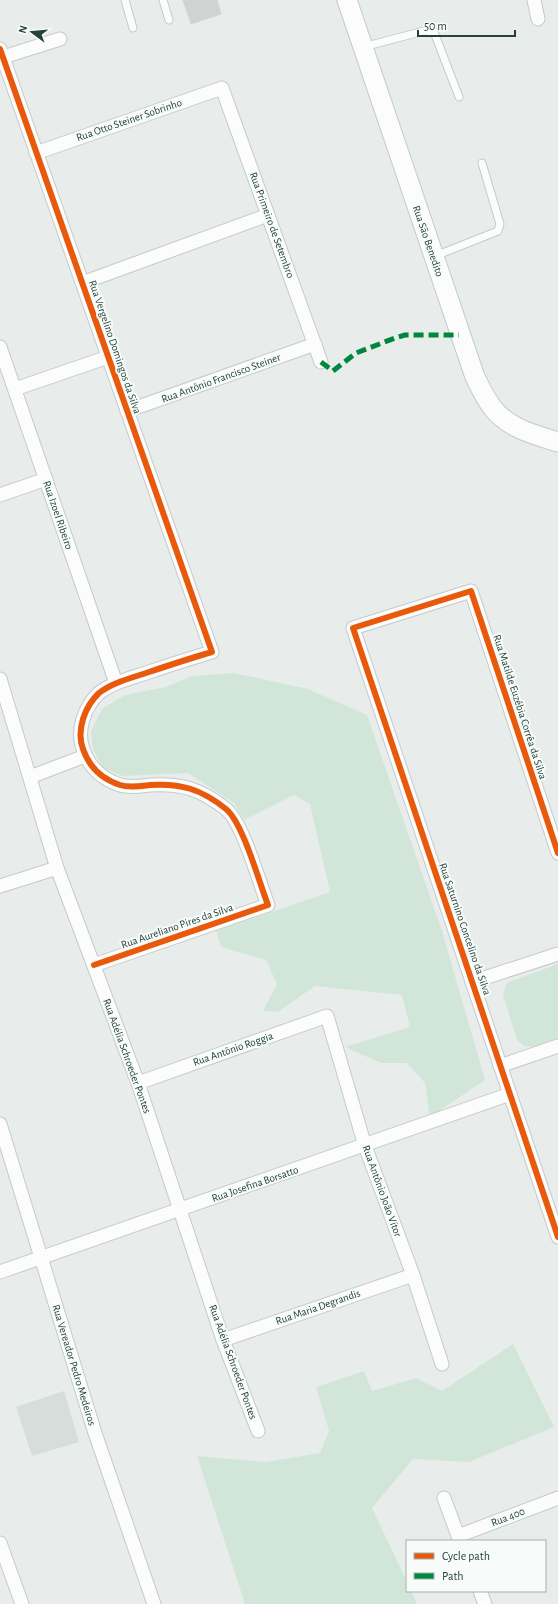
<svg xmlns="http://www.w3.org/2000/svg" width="558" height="1604" viewBox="0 0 558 1604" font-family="'Alegreya Sans',sans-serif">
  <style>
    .built { fill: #d6dedb }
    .green { fill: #d1e6d8 }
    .building { fill: #cfd4d2; stroke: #d1d6d4 }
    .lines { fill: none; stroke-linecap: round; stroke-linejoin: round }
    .lane-casing { stroke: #c5cac8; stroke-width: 9 }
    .street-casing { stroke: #c5cac8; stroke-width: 15 }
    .secondary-casing { stroke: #c3cbc8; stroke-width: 21 }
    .lane { stroke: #fcfcfc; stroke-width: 7 }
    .street { stroke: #fcfcfc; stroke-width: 13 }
    .secondary { stroke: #fcfcfc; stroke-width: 19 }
    .quiet { stroke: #00873e; stroke-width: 5; stroke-dasharray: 10 5; stroke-linecap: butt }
    .cycleway-casing { stroke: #f7fbf9; stroke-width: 8 }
    .cycleway { stroke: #e8590c; stroke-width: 6 }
    .labels { text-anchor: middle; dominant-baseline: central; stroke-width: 4; stroke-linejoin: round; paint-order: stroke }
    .street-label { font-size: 11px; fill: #24423a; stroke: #f7fbf9 }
  </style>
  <rect width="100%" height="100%" fill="#e8edeb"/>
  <polygon class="built" points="64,1391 79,1442 32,1456 16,1407"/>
  <g class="green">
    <polygon points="234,673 308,689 367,715 442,931 485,1080 430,1117 425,1083 407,1063 381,1063 345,1047 410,1027 402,995 315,986 278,1012 263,1011 277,984 266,960 221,947 216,931 330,892 310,804 294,795 244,820 234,803 188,773 123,776 103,768 93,749 91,731 102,709 125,695 166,687 192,676"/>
    <polygon points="558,964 558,1039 534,1047 524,1046 517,1040 503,995 506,985 509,982"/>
    <polygon points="513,1344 554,1427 469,1462 413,1459 372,1508 407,1582 407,1591 411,1591 417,1604 245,1604 197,1456 266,1462 320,1453 329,1431 316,1387 364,1371 372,1391 416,1378 442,1391"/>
  </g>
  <polygon class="building" points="183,0 217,0 221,14 191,24"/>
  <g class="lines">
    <defs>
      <g id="lane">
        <polyline points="125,0 133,28"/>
        <polyline points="163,0 169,20"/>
        <polyline points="363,47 424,31 434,32 459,97"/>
        <polyline points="435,256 498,231 500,224 482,163"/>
      </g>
      <g id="street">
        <polyline points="534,0 538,19"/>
        <path d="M0 49 212 652C191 658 170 665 149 672 132 678 113 682 99 693 85 706 76 730 83 749 89 767 102 779 120 785 130 788 141 786 150 785 181 783 201 789 226 809 243 823 259 882 268 905L94 965"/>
        <polyline points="0,58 60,39"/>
        <polyline points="36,153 222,88 321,362"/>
        <polyline points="82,283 268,215"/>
        <polyline points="0,347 116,683"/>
        <polyline points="15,389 108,357"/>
        <polyline points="127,411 315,344"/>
        <polyline points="0,495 46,479"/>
        <polyline points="0,679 57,868 138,1083 223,1340 258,1431"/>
        <polyline points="30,777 85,756"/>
        <polyline points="558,853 471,591 353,628 558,1237"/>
        <polyline points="0,886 57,868"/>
        <polyline points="472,982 558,954"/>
        <polyline points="500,1066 558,1046"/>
        <polyline points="138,1083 327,1016 365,1146 413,1275 442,1364"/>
        <polyline points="0,1124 95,1433 154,1604"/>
        <polyline points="0,1272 510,1094"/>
        <polyline points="223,1340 413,1275"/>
        <polyline points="444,1498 460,1541"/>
        <polyline points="458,1536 558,1498"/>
        <polyline points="0,1543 22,1604"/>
        <polyline points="480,1591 485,1604"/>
      </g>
      <path id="secondary" d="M347 0 475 377C480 387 485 398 492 407 507 428 535 435 558 442"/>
    </defs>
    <use href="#lane" class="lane-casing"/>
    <use href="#street" class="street-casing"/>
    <use href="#secondary" class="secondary-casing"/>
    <use href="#lane" class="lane"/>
    <use href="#street" class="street"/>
    <use href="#secondary" class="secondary"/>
    <polyline class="quiet" points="321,362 333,371 356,353 395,338 405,335 459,335"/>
    <defs>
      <g id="cycleway">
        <path d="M0 49 212 652C191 658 170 665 149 672 132 678 113 682 99 693 85 706 76 730 83 749 89 767 102 779 120 785 130 788 141 786 150 785 181 783 201 789 226 809 243 823 259 882 268 905L94 965"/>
        <polyline points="558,853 471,591 353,628 558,1237"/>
      </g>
    </defs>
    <use href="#cycleway" class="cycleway-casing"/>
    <use href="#cycleway" class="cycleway"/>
  </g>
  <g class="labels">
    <g class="street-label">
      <text transform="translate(129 120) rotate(-19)">Rua Otto Steiner Sobrinho</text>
      <text transform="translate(272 225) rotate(70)">Rua Primeiro de Setembro</text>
      <text transform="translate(428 241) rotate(71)">Rua São Benedito</text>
      <text transform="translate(115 347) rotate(71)">Rua Vergelino Domingos da Silva</text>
      <text transform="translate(221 378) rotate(-20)">Rua Antônio Francisco Steiner</text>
      <text transform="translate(58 515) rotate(71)">Rua Izoel Ribeiro</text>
      <text transform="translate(520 707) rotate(72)">Rua Matilde Euzébia Corrêa da Silva</text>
      <text transform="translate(177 926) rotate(-19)">Rua Aureliano Pires da Silva</text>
      <text transform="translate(465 929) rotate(71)">Rua Saturnino Concelino da Silva</text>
      <text transform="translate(233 1049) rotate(-19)">Rua Antônio Roggia</text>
      <text transform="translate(127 1056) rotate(70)">Rua Adélia Schroeder Pontes</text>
      <text transform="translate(255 1184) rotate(-19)">Rua Josefina Borsatto</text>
      <text transform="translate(382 1191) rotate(70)">Rua Antônio João Vítor</text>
      <text transform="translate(318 1307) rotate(-19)">Rua Maria Degrandis</text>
      <text transform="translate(233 1362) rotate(70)">Rua Adélia Schroeder Pontes</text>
      <text transform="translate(74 1365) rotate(73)">Rua Vereador Pedro Medeiros</text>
      <text transform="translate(508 1517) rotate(-21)">Rua 400</text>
    </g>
  </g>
  <rect x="406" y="1540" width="140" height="52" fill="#f7fbf9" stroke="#a3b1ad"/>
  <rect x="414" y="1553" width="20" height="6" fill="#e8590c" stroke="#a3b1ad"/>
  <text x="442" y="1560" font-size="12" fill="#24423a">Cycle path</text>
  <rect x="414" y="1573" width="20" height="6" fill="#00873e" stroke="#a3b1ad"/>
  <text x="442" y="1580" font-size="12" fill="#24423a">Path</text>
  <g transform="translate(32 32) rotate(286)" stroke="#f7fbf9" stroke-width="3" paint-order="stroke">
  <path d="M0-3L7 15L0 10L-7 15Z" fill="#24423a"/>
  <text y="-6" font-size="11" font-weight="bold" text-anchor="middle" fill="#24423a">N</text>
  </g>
  <path d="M418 30v6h97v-6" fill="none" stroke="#24423a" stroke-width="2"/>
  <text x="424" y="30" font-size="12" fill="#24423a" stroke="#f7fbf9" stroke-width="3" paint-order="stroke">50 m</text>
</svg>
